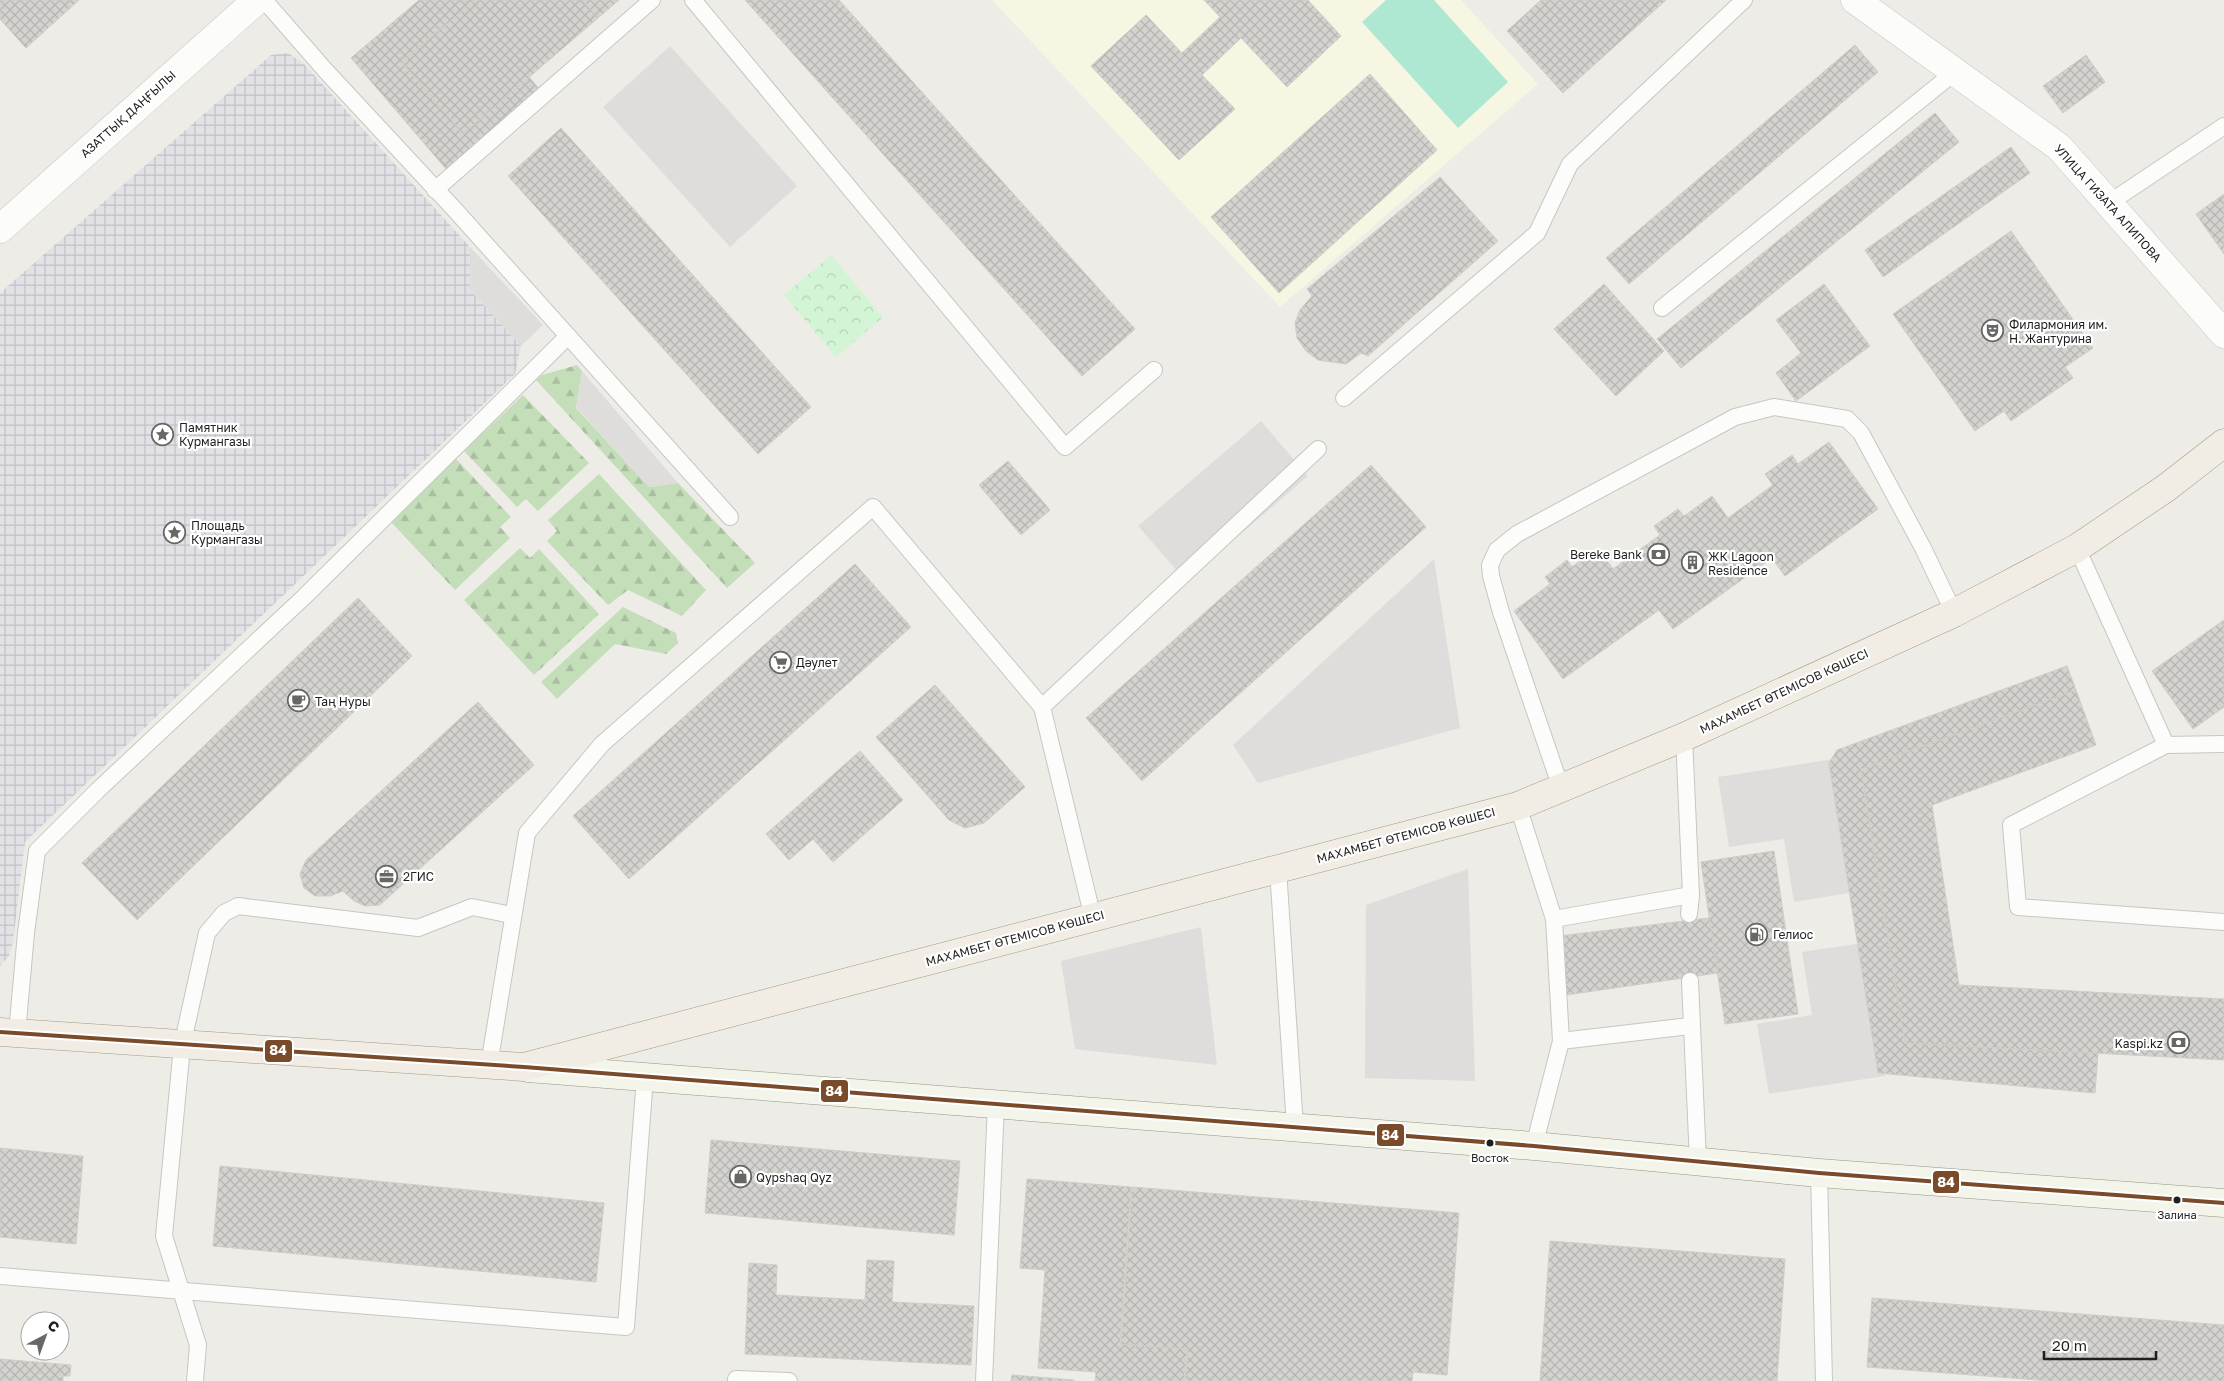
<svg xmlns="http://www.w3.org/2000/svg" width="2224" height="1381" viewBox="0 0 2224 1381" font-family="'Golos Text',sans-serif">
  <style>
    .education { fill: #f6f6e2 }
    .forest { fill: url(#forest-firs) }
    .park { fill: url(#park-crowns) }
    .pitch { fill: #afe8d2 }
    .parking { fill: #dedddb }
    .plaza { fill: url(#plaza-grid) }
    .building { fill: url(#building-cross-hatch); stroke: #d0cdc8 }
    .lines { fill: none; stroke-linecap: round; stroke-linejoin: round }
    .service-casing { stroke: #c6c6c3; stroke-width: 18 }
    .minor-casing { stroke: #c6c6c3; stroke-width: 29 }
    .tertiary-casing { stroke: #c6c6c3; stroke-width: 29 }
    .secondary-casing { stroke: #95987e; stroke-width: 29 }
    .primary-casing { stroke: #a39b83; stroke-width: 29 }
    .service { stroke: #fcfcfb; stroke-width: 16 }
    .minor { stroke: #fcfcfb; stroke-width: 28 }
    .tertiary { stroke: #fcfcfb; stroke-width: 28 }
    .secondary { stroke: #f3f4ea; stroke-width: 28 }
    .primary { stroke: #f1ece4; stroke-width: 28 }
    .bus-1-casing { stroke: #fff; stroke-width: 8 }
    .bus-1 { stroke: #7a4b2a; stroke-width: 4 }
    .bus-dot { fill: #1f1f1f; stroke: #fff; stroke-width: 2 }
    .labels { text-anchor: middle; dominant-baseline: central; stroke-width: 4.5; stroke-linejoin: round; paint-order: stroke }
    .bus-label { font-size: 11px; fill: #1f1f1f; stroke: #fff }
    .street-label { font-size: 12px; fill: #1f1f1f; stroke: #fff }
    .poi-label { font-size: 12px; fill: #1f1f1f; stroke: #fff; text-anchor: start }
    .line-badge { stroke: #fff; stroke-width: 2 }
    .badge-label { font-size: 14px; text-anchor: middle; font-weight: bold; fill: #fff }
  </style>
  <defs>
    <pattern id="forest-firs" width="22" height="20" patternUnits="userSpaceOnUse" patternTransform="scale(1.25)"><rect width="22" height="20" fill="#c5deba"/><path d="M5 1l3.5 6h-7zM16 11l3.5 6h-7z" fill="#a9be9f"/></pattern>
    <pattern id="park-crowns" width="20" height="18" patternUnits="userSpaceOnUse" patternTransform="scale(1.25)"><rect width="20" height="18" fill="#d3f5d5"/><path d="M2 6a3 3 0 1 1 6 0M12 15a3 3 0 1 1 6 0" fill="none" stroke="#b5d2b6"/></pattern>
    <pattern id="plaza-grid" width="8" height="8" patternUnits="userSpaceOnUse" patternTransform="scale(1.25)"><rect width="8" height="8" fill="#e2e1e6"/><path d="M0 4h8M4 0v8" fill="none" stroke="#c1c1c5"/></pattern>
    <pattern id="building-cross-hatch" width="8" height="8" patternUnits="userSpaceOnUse" patternTransform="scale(1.25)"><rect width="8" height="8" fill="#d5d3d0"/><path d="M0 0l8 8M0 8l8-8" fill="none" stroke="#b6b5b2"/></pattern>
  </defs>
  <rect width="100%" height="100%" fill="#edece7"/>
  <polygon class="education" points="992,0 1461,0 1538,84 1280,307"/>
  <g class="forest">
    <polygon points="577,365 582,371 576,408 649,487 678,483 755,563 727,588 536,380 542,375"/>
    <polygon points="523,395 589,463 538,511 526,499 517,507 464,451"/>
    <polygon points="456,459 511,517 500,527 510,538 455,590 390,521"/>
    <polygon points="599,474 706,590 682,616 628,590 608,605 547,541 557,531 548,520"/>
    <polygon points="520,548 530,558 539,549 599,614 534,675 464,600"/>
    <polygon points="623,607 676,633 678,643 666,654 615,644 557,699 541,682"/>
  </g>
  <polygon class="park" points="831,255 883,317 836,357 784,295"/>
  <polygon class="pitch" points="1386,0 1434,0 1508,82 1458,128 1362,22"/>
  <g class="parking">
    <polygon points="670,46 797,186 730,247 603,107"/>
    <polygon points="470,247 543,325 521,346 470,290"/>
    <polygon points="582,371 678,483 649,487 576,407"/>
    <polygon points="1261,421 1308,476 1186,581 1138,526"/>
    <polygon points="1434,559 1460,728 1258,783 1233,745"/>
    <polygon points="1834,759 1855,892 1794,902 1784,839 1729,847 1718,777"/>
    <polygon points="1468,869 1475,1081 1365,1078 1366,905"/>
    <polygon points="1201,927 1217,1065 1075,1049 1061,961"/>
    <polygon points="1863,943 1885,1076 1769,1094 1757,1024 1812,1015 1802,952"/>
  </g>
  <polygon class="plaza" points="288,53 304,64 470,247 470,290 521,346 515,374 25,842 13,942 9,956 0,966 0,293 271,55"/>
  <g class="building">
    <polygon points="0,0 79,0 26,48 0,19"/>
    <polygon points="419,0 475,0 402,62 463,134 529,77 540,90 447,170 351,58"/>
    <polygon points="475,0 582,0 598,18 463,134 402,62"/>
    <polygon points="582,0 619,0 598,18"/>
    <polygon points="745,0 839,0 1135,329 1082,376"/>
    <polygon points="1204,0 1308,0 1341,36 1287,87 1241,38 1202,75 1235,109 1179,160 1091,66 1146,15 1182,53 1220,17"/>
    <polygon points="1541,0 1666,0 1563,93 1507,31"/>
    <polygon points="1855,45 1878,72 1629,284 1606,258"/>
    <polygon points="2086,55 2105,82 2063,113 2043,86"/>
    <polygon points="1370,74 1437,150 1279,293 1211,217"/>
    <polygon points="1935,113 1959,142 1681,368 1657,339"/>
    <polygon points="561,128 811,407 758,454 508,176"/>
    <polygon points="2011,147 2030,173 1883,277 1865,250"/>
    <polygon points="1440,177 1498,241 1368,356 1361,353 1346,364 1318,360 1306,351 1297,338 1295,323 1300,310 1312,296 1307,289"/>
    <polygon points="2224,194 2224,254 2196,214"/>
    <polygon points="2011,231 2093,348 2065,367 2073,378 2011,421 2004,411 1975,431 1893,314"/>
    <polygon points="1604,284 1664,351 1616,396 1554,329"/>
    <polygon points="1824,284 1870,346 1796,401 1776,373 1801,353 1776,320"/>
    <polygon points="1829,442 1878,509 1785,576 1772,558 1673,629 1659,610 1563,679 1514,611 1550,584 1545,577 1567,560 1572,567 1598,548 1613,569 1660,535 1654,526 1678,509 1684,516 1712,496 1728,518 1773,485 1765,474 1792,455 1798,464"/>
    <polygon points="1008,461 1050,510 1021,535 979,485"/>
    <polygon points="1371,465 1426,527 1142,781 1086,718"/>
    <polygon points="855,564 911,627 629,879 573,816"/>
    <polygon points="358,598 412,656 137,920 82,863"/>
    <polygon points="2224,620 2224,707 2193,729 2152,671"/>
    <polygon points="2067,666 2076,690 1861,769 1905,1043 2098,1053 2095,1093 1878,1073 1829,763 1837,750"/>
    <polygon points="935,685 1025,787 984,823 965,828 949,820 876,737"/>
    <polygon points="2076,690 2096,745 1932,805 1959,985 2224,999 2224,1060 1905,1043 1861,769"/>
    <polygon points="478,702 534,765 380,905 365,906 354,901 343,891 330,896 315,896 304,888 300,874 306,860"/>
    <polygon points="860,751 903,800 833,862 813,839 789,860 766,834"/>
    <polygon points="1774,851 1798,1014 1725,1024 1701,862"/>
    <polygon points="1709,918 1718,973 1559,996 1559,936"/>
    <polygon points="711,1140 960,1161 954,1235 705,1213"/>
    <polygon points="0,1148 83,1156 76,1244 0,1237"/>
    <polygon points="220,1166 604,1203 596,1282 213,1246"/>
    <polygon points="1027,1179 1131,1187 1120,1344 1187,1349 1184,1381 1095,1381 1096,1372 1038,1368 1045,1270 1020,1268"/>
    <polygon points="1132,1187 1459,1213 1447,1375 1413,1372 1412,1381 1185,1381 1188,1349 1121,1344"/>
    <polygon points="1550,1241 1785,1259 1777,1381 1540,1381"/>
    <polygon points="867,1260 894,1261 892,1302 974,1306 971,1365 745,1354 749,1263 777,1265 776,1295 865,1300"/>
    <polygon points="1872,1298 2224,1325 2224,1381 2050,1381 1867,1367"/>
    <polygon points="0,1359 71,1365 70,1376 63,1376 63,1381 0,1381"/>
    <polygon points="1012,1375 1074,1380 1074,1381 1011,1381"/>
  </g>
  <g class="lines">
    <defs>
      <g id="service">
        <polyline points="264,0 325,70 456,211 730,517"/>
        <polyline points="693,0 1065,447 1154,370"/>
        <polyline points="435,190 652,0"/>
        <polyline points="2109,203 2224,126"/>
        <polyline points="1662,308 1955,72"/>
        <polyline points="1344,398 1537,233 1570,164 1744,0"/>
        <polyline points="2077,548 2166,745 2224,744"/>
        <polyline points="1684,737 1691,895 1689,914"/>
        <polyline points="2166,745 2011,825 2018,907 2224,922"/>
        <polyline points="1561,788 1501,612 1491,576 1490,565 1497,550 1517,534 1735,417 1774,407 1847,419 1861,433 1923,548 1954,613"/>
        <polyline points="1518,806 1554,919 1561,1041 1534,1146"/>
        <polyline points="1278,869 1295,1127"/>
        <polyline points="1093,918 1042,707 1318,449"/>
        <polyline points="1554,919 1691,895"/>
        <polyline points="1690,981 1698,1162"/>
        <polyline points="17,1033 26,933 37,851 98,790 304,597 568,336"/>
        <polyline points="1561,1041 1690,1026"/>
        <polyline points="489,1065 527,833 602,744 873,507 1042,707"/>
        <polyline points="1819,1173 1824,1381"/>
        <polyline points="0,1276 626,1327 645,1077"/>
        <polyline points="736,1379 789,1381"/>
        <polyline points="195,1381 198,1345 164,1236 182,1046 207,933 224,913 238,906 418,928 472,907 512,915"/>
        <polyline points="984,1381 996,1104"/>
      </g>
      <polyline id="minor" points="1855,0 2059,147 2224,334"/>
      <polyline id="tertiary" points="0,229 257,0"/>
      <polyline id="secondary" points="528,1068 1534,1146 1819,1173 2224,1203"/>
      <polyline id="primary" points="0,1032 524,1067 1518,806 1684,737 1954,613 2077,548 2166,488 2224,443"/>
    </defs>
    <use href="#service" class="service-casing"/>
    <use href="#minor" class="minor-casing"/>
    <use href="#tertiary" class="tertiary-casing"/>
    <use href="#secondary" class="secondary-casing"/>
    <use href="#primary" class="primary-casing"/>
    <use href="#service" class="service"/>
    <use href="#minor" class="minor"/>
    <use href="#tertiary" class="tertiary"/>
    <use href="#secondary" class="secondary"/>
    <use href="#primary" class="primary"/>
    <defs>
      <polyline id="bus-1" points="0,1032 524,1067 1534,1146 1819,1173 2224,1203"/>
    </defs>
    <use href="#bus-1" class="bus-1-casing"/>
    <use href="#bus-1" class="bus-1"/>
  </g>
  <defs>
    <symbol id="theatre-ring" viewBox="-11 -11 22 22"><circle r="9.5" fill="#fff" stroke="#676765" stroke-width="1.5"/><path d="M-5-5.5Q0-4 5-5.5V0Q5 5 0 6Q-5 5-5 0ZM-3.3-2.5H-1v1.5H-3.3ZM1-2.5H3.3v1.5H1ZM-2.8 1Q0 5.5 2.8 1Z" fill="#676765"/></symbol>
    <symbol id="sight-ring" viewBox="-11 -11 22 22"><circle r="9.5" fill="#fff" stroke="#676765" stroke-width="1.5"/><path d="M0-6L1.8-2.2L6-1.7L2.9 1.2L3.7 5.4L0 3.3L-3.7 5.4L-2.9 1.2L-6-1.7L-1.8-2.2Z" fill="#676765"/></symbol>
    <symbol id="bank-ring" viewBox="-11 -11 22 22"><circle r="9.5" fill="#fff" stroke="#676765" stroke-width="1.5"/><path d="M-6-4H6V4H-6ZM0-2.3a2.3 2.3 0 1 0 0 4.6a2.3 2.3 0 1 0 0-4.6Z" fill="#676765"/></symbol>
    <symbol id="building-ring" viewBox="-11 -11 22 22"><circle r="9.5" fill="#fff" stroke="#676765" stroke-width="1.5"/><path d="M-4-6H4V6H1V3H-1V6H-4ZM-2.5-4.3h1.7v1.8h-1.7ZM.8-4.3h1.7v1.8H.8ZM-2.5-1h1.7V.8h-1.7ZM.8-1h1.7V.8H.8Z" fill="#676765"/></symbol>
    <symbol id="supermarket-ring" viewBox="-11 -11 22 22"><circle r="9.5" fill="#fff" stroke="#676765" stroke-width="1.5"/><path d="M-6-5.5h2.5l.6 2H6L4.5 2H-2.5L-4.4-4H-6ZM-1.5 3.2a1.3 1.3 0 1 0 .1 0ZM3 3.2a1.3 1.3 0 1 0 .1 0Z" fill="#676765"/></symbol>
    <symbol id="cafe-ring" viewBox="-11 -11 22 22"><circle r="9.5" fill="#fff" stroke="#676765" stroke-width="1.5"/><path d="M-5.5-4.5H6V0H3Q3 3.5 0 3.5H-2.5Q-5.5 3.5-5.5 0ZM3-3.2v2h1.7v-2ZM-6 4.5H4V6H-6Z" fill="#676765"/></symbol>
    <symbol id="office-ring" viewBox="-11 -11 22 22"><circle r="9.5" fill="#fff" stroke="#676765" stroke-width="1.5"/><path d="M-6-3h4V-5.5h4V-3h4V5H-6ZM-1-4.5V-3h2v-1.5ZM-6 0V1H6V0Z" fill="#676765"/></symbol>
    <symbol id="fuel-ring" viewBox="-11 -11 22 22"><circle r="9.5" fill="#fff" stroke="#676765" stroke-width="1.5"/><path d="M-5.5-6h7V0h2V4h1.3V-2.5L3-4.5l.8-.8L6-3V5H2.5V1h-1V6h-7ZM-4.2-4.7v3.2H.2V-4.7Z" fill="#676765"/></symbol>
    <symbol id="shop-ring" viewBox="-11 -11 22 22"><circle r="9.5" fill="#fff" stroke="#676765" stroke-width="1.5"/><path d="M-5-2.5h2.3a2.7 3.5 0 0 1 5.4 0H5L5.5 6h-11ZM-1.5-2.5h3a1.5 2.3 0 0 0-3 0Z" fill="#676765"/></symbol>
  </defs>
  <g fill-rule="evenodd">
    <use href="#theatre-ring" x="1980" y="318" width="25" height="25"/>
    <use href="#sight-ring" x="150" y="422" width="25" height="25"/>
    <use href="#sight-ring" x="162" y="520" width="25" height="25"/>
    <use href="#bank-ring" x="1646" y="542" width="25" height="25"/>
    <use href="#building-ring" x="1680" y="550" width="25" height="25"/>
    <use href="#supermarket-ring" x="768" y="650" width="25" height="25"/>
    <use href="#cafe-ring" x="286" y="688" width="25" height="25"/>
    <use href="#office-ring" x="374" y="864" width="25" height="25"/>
    <use href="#fuel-ring" x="1744" y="922" width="25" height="25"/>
    <use href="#bank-ring" x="2166" y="1030" width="25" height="25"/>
    <use href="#shop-ring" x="728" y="1164" width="25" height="25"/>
  </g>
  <g class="bus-dot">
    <circle cx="1490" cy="1143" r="4.5"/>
    <circle cx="2177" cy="1200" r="4.5"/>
  </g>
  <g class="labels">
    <g class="bus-label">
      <text x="1490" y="1157">Восток</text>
      <text x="2177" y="1214">Залина</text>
    </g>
    <g class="street-label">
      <text transform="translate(128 114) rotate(-42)">АЗАТТЫҚ ДАҢҒЫЛЫ</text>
      <text transform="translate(2108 203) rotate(48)">УЛИЦА ГИЗАТА АЛИПОВА</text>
      <text transform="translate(1784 691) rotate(-25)">МАХАМБЕТ ӨТЕМІСОВ КӨШЕСІ</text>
      <text transform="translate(1406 835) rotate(-15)">МАХАМБЕТ ӨТЕМІСОВ КӨШЕСІ</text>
      <text transform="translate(1015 938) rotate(-15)">МАХАМБЕТ ӨТЕМІСОВ КӨШЕСІ</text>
    </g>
    <g class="poi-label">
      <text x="2009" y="324">Филармония им.<tspan x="2009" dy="14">Н. Жантурина</tspan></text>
      <text x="179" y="427">Памятник<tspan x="179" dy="14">Курмангазы</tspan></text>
      <text x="191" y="525">Площадь<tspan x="191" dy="14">Курмангазы</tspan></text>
      <text x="1642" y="554" text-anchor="end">Bereke Bank</text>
      <text x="1708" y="556">ЖК Lagoon<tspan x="1708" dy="14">Residence</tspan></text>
      <text x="796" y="662">Дәулет</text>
      <text x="315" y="701">Таң Нуры</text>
      <text x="403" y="876">2ГИС</text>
      <text x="1773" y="934">Гелиос</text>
      <text x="2163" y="1043" text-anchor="end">Kaspi.kz</text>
      <text x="756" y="1177">Qypshaq Qyz</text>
    </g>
  </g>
  <g class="line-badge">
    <rect x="264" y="1039" width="29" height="24" rx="5" fill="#7a4b2a"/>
    <rect x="820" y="1079" width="29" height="24" rx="5" fill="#7a4b2a"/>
    <rect x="1376" y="1123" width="29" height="24" rx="5" fill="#7a4b2a"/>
    <rect x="1932" y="1170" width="28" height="24" rx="5" fill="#7a4b2a"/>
  </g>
  <g class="badge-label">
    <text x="278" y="1055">84</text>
    <text x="834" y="1096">84</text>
    <text x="1390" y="1140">84</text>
    <text x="1946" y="1187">84</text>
  </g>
  <g transform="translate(45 1336) rotate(41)"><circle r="24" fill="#ffffff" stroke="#a5a5a5"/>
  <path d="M0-4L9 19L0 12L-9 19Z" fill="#676765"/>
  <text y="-8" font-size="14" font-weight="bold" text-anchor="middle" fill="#1f1f1f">С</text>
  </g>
  <path d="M2044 1351v8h112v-8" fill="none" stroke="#1f1f1f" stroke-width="2.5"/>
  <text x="2052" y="1351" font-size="15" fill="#1f1f1f" stroke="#ffffff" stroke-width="4" paint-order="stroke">20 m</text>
</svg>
